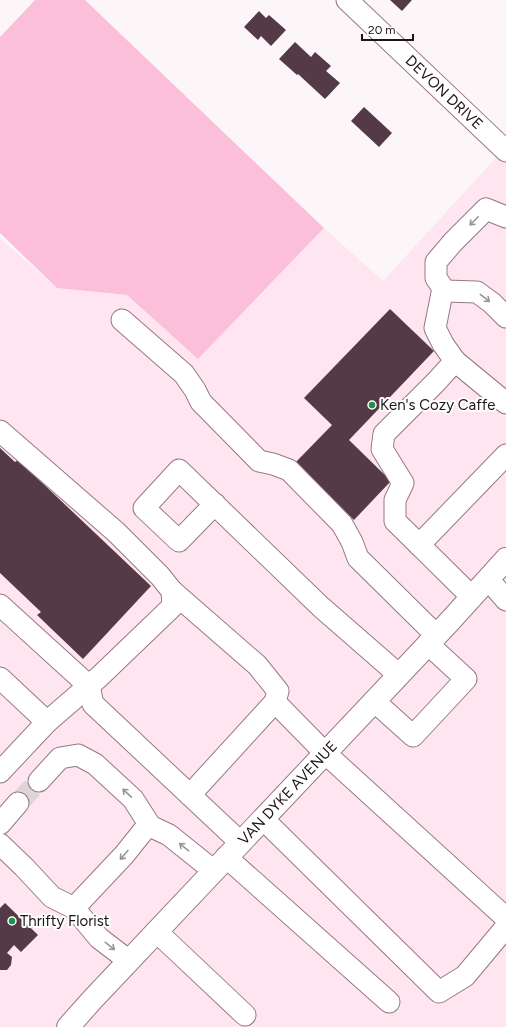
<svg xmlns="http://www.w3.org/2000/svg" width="506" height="1027" viewBox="0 0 506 1027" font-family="Figtree,sans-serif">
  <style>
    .built { fill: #fee5ef }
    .green { fill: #fcbfda }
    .building { fill: #543a46 }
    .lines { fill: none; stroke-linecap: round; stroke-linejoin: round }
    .minor-tunnel { stroke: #dcd4d7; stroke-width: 21; stroke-dasharray: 21 10; stroke-linecap: butt }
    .minor-casing { stroke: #977986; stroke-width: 23 }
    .major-casing { stroke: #977986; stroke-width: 24 }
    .minor { stroke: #fff; stroke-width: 21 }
    .major { stroke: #fff; stroke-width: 22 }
    .oneway { stroke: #9a9597 }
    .poi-dot { fill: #1e924d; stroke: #fff; stroke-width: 1.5 }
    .labels { text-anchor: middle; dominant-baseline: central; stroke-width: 4; stroke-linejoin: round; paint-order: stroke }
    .street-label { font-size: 15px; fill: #1e1318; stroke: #fff }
    .poi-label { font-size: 15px; fill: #1e1318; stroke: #fff; text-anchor: start }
  </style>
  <rect width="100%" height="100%" fill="#fdf6f9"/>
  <polygon class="built" points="504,149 506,151 506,1027 0,1027 0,238 57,288 127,295 198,359 324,228 383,281"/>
  <polygon class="green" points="35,0 85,0 324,228 198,359 127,295 57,288 0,233 0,37"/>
  <g class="building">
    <polygon points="390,0 412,0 402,11"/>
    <polygon points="259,11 266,18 269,15 286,30 271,46 261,36 258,40 244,27"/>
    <polygon points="295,42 311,57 315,52 331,66 326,71 340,83 325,99 298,74 297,75 279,59"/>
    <polygon points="364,107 392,133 379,147 351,121"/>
    <polygon points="390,309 434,351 349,440 391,481 354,520 295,463 332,425 304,398"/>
    <polygon points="0,448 15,462 18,460 151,586 83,659 37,615 41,612 0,573"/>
    <polygon points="5,903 38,935 21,952 14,945 7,953 12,957 11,965 7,970 0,970 0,908"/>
  </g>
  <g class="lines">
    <polyline class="minor-tunnel" points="18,803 39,781"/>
    <defs>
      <g id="minor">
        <path id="s1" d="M347 0 506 151"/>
        <polyline points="506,217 486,209 453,242 436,262 436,278 445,291 477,292 492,303 506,317"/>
        <polyline points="443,288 435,328 443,344 455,361 436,382 384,434 382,449 403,483 395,500 395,521 472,597"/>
        <polyline points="122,320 184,374 195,390 201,402 259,461 273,464 289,470 342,524 352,542 358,558 436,635"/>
        <polyline points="455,361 506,403"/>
        <polyline points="0,431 116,532 160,576 172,591 173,606 99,677 47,722"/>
        <polyline points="215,504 179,541 144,508 179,470 321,607 399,675"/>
        <polyline points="419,545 506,455"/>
        <polyline points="488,579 506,600"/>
        <polyline points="172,591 257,665 278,691 275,702"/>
        <polyline points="0,605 89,686 93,704 241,843"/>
        <polyline points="0,678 47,722 0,772"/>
        <polyline points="374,701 413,736 466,679 428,644"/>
        <polyline points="39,781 60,758 78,755 95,764 133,799 149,824 148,825 169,835 214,871"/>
        <polyline points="190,795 275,702 325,753 506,918"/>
        <polyline points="263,819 439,992 465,976 506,927"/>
        <polyline points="0,824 18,803"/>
        <polyline points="0,844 24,867 52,897 74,908 99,938 129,961"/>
        <polyline points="226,857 389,1002"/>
        <polyline points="74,908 124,855 148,825"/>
        <polyline points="157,932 245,1015"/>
      </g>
      <g id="major">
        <path id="s2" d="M68 1027 92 1000 450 621 506 559"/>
      </g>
    </defs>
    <use href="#minor" class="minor-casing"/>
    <use href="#major" class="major-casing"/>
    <use href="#minor" class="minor"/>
    <use href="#major" class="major"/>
  </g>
  <defs><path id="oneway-shaft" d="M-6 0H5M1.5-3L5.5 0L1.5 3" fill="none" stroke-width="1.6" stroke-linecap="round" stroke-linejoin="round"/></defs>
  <g class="oneway">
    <use href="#oneway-shaft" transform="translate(474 221) rotate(135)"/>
    <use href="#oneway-shaft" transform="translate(485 298) rotate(38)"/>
    <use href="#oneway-shaft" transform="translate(127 793) rotate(-137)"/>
    <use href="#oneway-shaft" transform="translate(184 847) rotate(-141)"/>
    <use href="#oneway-shaft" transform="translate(124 855) rotate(131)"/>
    <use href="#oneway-shaft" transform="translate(110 946) rotate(38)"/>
  </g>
  <g class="poi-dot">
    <circle cx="372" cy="405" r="4"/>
    <circle cx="12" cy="921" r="4"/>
  </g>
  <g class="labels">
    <g class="street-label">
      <text stroke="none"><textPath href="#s1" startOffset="134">DEVON DRIVE</textPath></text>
      <text stroke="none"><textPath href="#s2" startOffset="321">VAN DYKE AVENUE</textPath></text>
    </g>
    <g class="poi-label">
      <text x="380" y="405">Ken's Cozy Caffe</text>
      <text x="20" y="921">Thrifty Florist</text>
    </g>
  </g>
  <path d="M362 34v6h51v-6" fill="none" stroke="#1e1318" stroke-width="2"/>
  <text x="368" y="34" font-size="12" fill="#1e1318" stroke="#ffffff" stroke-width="3" paint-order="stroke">20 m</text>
</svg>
